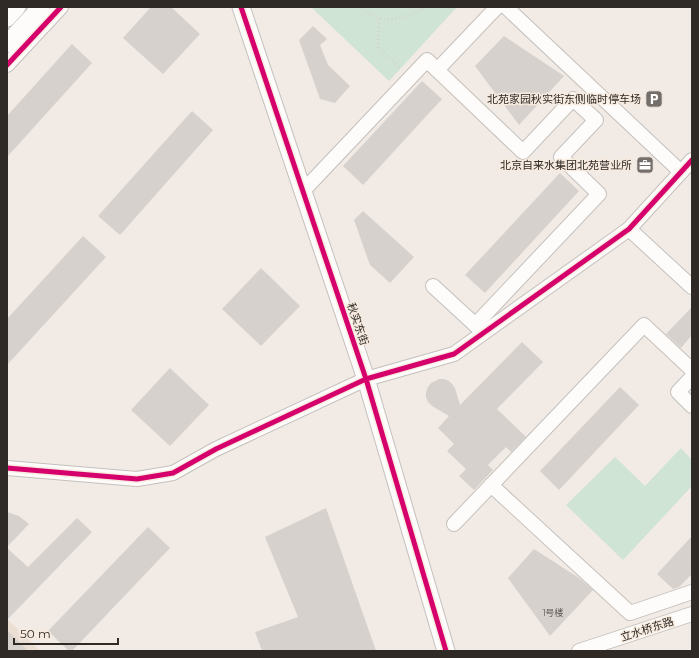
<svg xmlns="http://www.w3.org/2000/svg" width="699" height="658" viewBox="0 0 699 658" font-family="Montserrat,'Noto Sans SC',sans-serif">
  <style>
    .built { fill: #ebded3 }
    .green { fill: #d0e4d6 }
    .building { fill: #d6d1cc }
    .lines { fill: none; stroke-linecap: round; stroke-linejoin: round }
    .minor-casing { stroke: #c5c0bc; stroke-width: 16 }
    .tertiary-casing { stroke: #c5c0bc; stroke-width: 19 }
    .path { stroke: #d3d2d0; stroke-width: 2.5; stroke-dasharray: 1 3; stroke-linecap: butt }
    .minor { stroke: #fdfcfb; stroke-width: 14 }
    .tertiary { stroke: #fdfcfb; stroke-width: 17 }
    .cycleway-casing { stroke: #f7ebe0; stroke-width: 8 }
    .cycleway { stroke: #d6006c; stroke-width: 5 }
    .labels { text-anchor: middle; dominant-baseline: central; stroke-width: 3; stroke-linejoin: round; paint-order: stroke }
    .number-label { font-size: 9px; fill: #5c5652 }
    .poi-label { font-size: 11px; fill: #2f2a26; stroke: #f7ebe0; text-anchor: end }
    .street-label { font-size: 11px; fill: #2f2a26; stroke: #f7ebe0 }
  </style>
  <rect width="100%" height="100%" fill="#f2ebe5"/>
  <polygon class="built" points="7,619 40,651 7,651"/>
  <g class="green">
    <polygon points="311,7 457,7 389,81"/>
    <polygon points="681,448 692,460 692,486 623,560 566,505 615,457 645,486"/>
  </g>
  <g class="building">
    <polygon points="151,7 171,7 200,34 163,74 123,38"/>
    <polygon points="313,26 327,39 320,45 328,65 350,86 335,103 320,99 299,40"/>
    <polygon points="504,36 564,76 519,125 475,66"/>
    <polygon points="72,44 92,63 7,157 7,116"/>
    <polygon points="422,81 442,99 363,185 343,166"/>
    <polygon points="192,111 213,130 120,235 98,216"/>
    <polygon points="560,173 579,191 485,293 465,275"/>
    <polygon points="363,211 414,257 390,283 370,265 354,220"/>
    <polygon points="83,236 106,257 7,365 7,319"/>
    <polygon points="261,268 300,306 261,346 222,309"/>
    <polygon points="692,307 692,335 681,348 666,334"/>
    <polygon points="522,342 543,362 497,409 526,437 511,452 506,447 488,465 493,470 474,490 459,476 466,469 447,451 454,444 438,428 449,416 432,406 428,402 426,397 426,392 428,387 431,383 439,379 444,379 449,381 452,384 455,388 460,405"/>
    <polygon points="170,368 209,405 170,446 131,410"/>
    <polygon points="620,387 639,405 559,490 540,471"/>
    <polygon points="326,508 376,651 262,651 255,632 298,617 265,537"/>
    <polygon points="7,512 19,516 29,524 7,547"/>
    <polygon points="77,518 92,532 7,620 7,548 28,567"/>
    <polygon points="148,527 170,548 72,651 69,651 48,631"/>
    <polygon points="692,536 692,574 679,587 673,589 657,574"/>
    <polygon points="534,549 579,578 593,590 550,636 508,578"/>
    <polygon points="7,630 28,651 7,651"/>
  </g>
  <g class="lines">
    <defs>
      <g id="minor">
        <polyline points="506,7 681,172"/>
        <polyline points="7,65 61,7"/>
        <polyline points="437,70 523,152 573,99 596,120 561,157 599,194 475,325"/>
        <polyline points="303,191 427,60 437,70 497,7"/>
        <polyline points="629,229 692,287"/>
        <polyline points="433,286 482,331"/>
        <polyline points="692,377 678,392 692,406"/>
        <polyline points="7,468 137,479 173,473 216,449 366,379 454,354 629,229 692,160"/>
        <polyline points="491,485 630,613 692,592"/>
        <polyline points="454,524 644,325 692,370"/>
        <polyline points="579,651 692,614"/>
      </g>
      <g id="tertiary">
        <polyline points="241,7 366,379 446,651"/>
        <polyline points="7,18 17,7"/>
        <polyline points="7,44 41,7"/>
      </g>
    </defs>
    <use href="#minor" class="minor-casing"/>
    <use href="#tertiary" class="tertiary-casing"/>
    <g class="path">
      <path d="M359 7C365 12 372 16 378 18 392 23 415 13 427 7"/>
      <polyline points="379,19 378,47 401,69"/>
    </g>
    <use href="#minor" class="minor"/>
    <use href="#tertiary" class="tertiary"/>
    <defs>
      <g id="cycleway">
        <polyline points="241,7 366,379 446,651"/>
        <polyline points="7,65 61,7"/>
        <polyline points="7,468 137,479 173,473 216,449 366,379 454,354 629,229 692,160"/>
      </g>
    </defs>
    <use href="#cycleway" class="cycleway-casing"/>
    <use href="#cycleway" class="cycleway"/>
  </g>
  <defs>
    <symbol id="parking-square" viewBox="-11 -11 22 22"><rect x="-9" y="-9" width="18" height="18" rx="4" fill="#736e69" stroke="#f7ebe0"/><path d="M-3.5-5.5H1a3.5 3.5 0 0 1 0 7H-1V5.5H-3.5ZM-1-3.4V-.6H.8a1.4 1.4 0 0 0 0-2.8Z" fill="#fff"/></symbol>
    <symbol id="office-square" viewBox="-11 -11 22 22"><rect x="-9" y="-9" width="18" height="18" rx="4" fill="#736e69" stroke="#f7ebe0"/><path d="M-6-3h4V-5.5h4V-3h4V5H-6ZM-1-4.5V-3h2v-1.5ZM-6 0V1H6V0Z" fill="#fff"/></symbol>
  </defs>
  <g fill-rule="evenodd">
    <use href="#parking-square" x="644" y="89" width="20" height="20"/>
    <use href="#office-square" x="635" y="155" width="20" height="20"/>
  </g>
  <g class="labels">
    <g class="number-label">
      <text x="553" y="612">1号楼</text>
    </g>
    <g class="poi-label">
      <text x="641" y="99">北苑家园秋实街东侧临时停车场</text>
      <text x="632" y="165">北京自来水集团北苑营业所</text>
    </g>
    <g class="street-label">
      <text transform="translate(358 324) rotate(71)">秋实东街</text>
      <text transform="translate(647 629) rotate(-18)">立水桥东路</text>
    </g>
  </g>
  <rect width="699" height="658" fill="none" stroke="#2f2a26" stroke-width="16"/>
  <path d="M14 638v6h104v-6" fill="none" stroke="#2f2a26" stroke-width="2"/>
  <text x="20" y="638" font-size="12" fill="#2f2a26" stroke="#f7ebe0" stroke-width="3" paint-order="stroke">50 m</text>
</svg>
